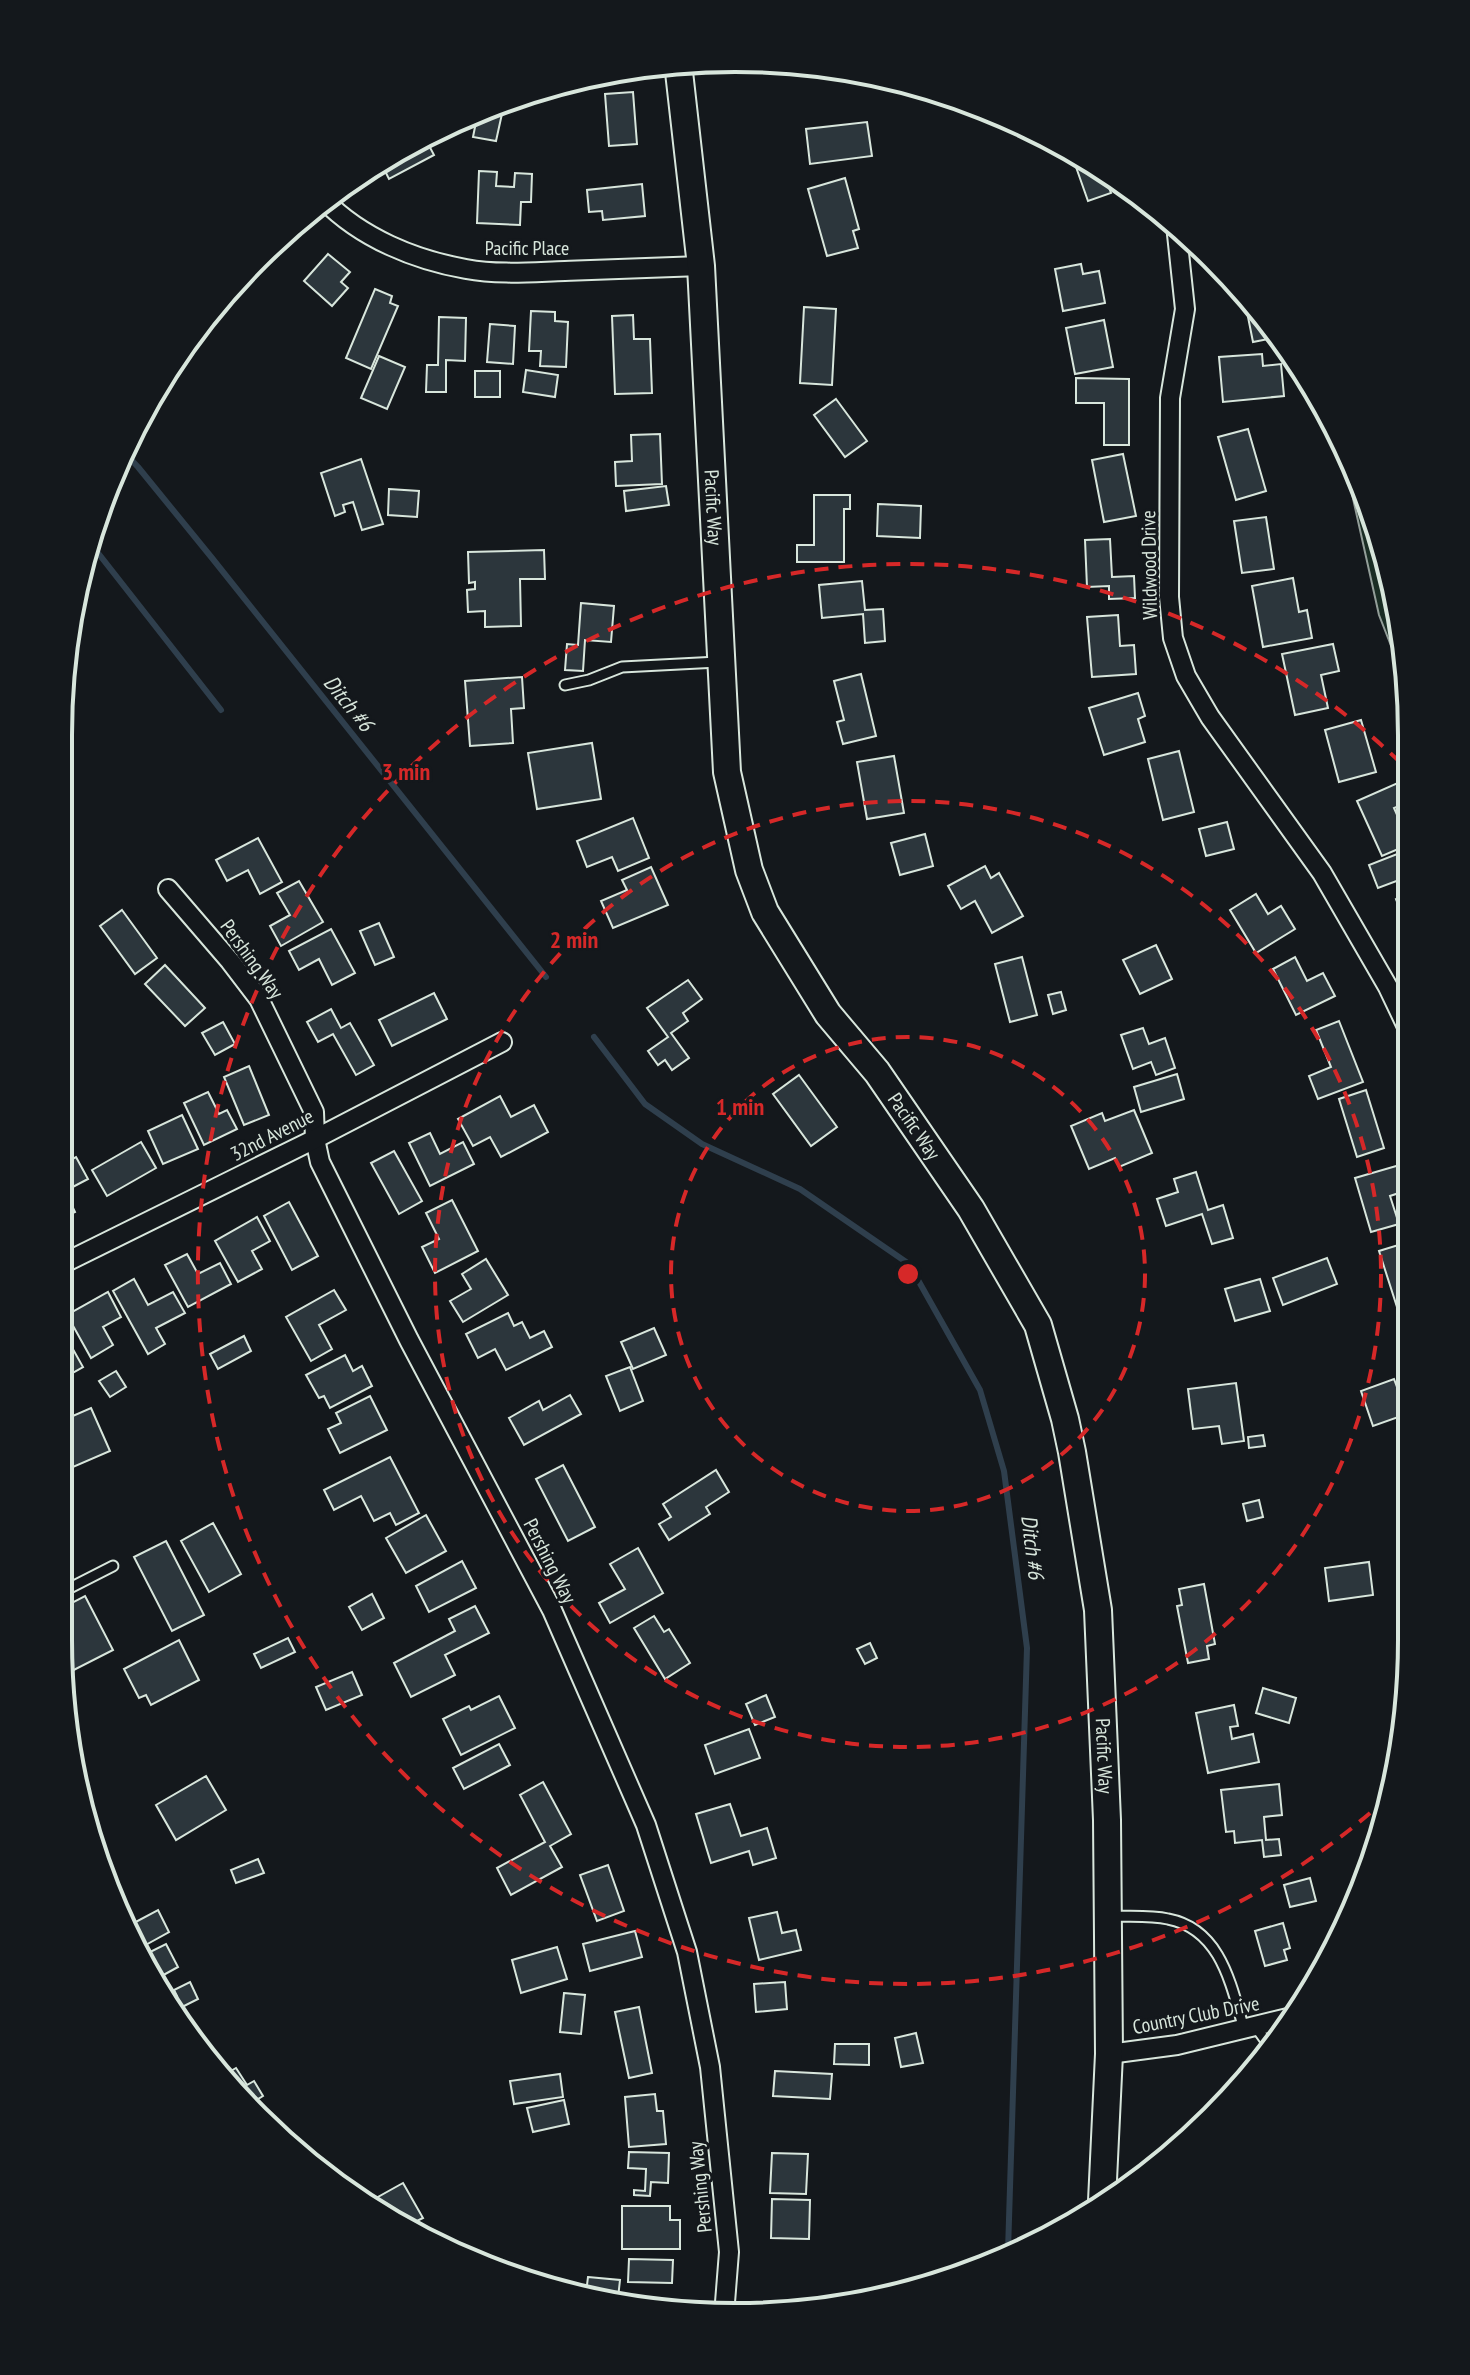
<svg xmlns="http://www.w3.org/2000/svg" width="1470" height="2375" viewBox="0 0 1470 2375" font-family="'PT Sans Narrow',sans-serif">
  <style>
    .green { fill: #1a2d24; stroke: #939e99; stroke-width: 2 }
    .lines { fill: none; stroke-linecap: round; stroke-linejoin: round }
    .stream { stroke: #2f3f4d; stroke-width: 6 }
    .building { fill: #2c363c; stroke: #d8e6dc; stroke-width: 2 }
    .lane-casing { stroke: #d8e6dc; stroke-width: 13 }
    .street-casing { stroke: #d8e6dc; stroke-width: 22 }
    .secondary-casing { stroke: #d8e6dc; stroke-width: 30 }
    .lane { stroke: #14181c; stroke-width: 9 }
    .street { stroke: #14181c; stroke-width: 18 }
    .secondary { stroke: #14181c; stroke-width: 26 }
    .ring { fill: none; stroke: #d62828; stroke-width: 4; stroke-dasharray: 14 10 }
    .labels { text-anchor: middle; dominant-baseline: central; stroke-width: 6; stroke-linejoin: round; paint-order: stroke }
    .street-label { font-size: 20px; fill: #d8e6dc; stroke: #14181c }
    .water-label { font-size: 22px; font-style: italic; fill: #d8e6dc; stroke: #14181c }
    .rim { fill: none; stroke: #d8e6dc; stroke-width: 4 }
    .centre { fill: #d62828; stroke: #14181c; stroke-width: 4 }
    .ring-label { font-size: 24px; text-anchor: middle; font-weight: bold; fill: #d62828; stroke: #14181c; stroke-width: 6; stroke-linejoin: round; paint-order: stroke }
  </style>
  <rect width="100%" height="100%" fill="#14181c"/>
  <polygon class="green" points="1351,468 1389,559 1410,694 1379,615 1350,485"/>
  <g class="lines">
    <g class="stream">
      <polyline points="124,452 138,467 212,558 546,977"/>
      <polyline points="91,544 221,710"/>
      <polyline points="594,1037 645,1104 702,1144 800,1189 909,1264 980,1390 1004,1471 1027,1648 1008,2251"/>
    </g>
  </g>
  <g class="building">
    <polygon points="633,92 637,144 609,146 605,94"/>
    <polygon points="505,100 496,141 473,137 478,112"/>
    <polygon points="867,122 872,156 810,164 806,129"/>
    <polygon points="424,136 434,155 389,179 380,161 378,162 396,149"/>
    <polygon points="1070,150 1103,171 1111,193 1088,201"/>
    <polygon points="479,171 497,172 496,186 514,187 515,173 532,174 531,202 521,202 520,225 477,223"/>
    <polygon points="845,178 859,229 853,231 858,248 827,256 808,189"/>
    <polygon points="642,184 645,216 603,220 602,211 589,212 587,190"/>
    <polygon points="328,254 350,272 341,282 348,288 332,306 304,281"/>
    <polygon points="1081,264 1083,274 1099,271 1105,303 1063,311 1055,269"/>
    <polygon points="375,289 392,296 390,303 398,306 371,369 346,358"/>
    <polygon points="804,307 836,309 832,385 800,383"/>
    <polygon points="531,311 555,312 555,321 568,322 566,367 540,366 541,351 529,351"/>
    <polygon points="1262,313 1278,337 1253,342 1248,317"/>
    <polygon points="633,315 634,339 650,339 652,393 615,394 612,316"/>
    <polygon points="439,317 466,318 465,361 446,360 446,392 426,392 427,365 438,365"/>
    <polygon points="1104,320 1113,367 1075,374 1066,328"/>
    <polygon points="490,324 515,326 513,364 487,362"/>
    <polygon points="1262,354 1263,366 1281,364 1284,396 1223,402 1219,357"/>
    <polygon points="379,356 405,367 387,409 361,398"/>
    <polygon points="526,370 558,375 555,397 523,392"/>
    <rect x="475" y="371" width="25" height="26"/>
    <polygon points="1076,378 1129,379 1129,445 1104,445 1104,403 1076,403"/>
    <polygon points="836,399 867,441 845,457 814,415"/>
    <polygon points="1248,429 1266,491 1236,500 1218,437"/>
    <polygon points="660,434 662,484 616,486 615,462 632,461 631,435"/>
    <polygon points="1123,454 1136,516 1104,522 1092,460"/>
    <polygon points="361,459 383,524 362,530 353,502 343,505 345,512 335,516 321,473"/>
    <polygon points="666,486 669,505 626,511 624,491"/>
    <polygon points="389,489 419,491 417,517 388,515"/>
    <polygon points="814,495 850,495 850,509 844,509 844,562 797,562 797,545 814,545"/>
    <polygon points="878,504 921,506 920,538 877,536"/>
    <polygon points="1266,517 1274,569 1242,573 1234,521"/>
    <polygon points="1110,539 1112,577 1134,576 1135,598 1109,599 1109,586 1087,587 1085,540"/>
    <polygon points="544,550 545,579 520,579 521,626 485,627 485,611 468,612 467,590 475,589 475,582 469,583 468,552"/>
    <polygon points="1293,578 1299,612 1307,610 1312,638 1263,647 1252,586"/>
    <polygon points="862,581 865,610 883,609 885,641 865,643 863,614 822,618 819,585"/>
    <polygon points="581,603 614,606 611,642 585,640 583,671 565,670 567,644 578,645"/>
    <polygon points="1118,615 1120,646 1134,645 1136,674 1092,677 1087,617"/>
    <polygon points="1333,644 1339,671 1321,675 1328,708 1295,715 1282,654"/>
    <polygon points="861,674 876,736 843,744 837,722 844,720 834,681"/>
    <polygon points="522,677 524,708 511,709 513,743 470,746 465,681"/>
    <polygon points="1138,693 1145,716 1138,719 1145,742 1104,755 1089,708"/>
    <polygon points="1361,720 1376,772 1339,782 1325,730"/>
    <polygon points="592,743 601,799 537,809 528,753"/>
    <polygon points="1179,751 1194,812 1163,820 1148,759"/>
    <polygon points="894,756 904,813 867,819 857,762"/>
    <polygon points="1400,782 1409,802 1394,808 1410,844 1382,856 1357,801"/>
    <polygon points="633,818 649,858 618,871 612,857 587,867 577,841"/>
    <polygon points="1227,822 1234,849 1206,856 1199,829"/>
    <polygon points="925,834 933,866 900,875 891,843"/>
    <polygon points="258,838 282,882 260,894 248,870 227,881 216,860"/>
    <polygon points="1410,849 1410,922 1405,923 1396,899 1405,896 1399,880 1378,888 1369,865"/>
    <polygon points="985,866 991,878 999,873 1023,916 992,933 975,901 961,909 948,886"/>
    <polygon points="651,867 668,905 613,928 601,901 627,890 622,880"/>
    <polygon points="299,881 323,922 281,946 270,926 290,915 277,893"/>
    <polygon points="1256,894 1268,914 1281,906 1295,929 1256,953 1230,910"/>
    <polygon points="122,910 157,958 135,974 100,926"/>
    <polygon points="379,923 394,957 375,965 360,931"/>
    <polygon points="331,929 355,973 332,985 319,959 299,970 289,951"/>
    <polygon points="1156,945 1172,979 1140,994 1123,960"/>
    <polygon points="1022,957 1037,1015 1010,1022 995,964"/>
    <polygon points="1295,957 1307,981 1323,973 1335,996 1296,1015 1273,969"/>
    <polygon points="165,965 205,1008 185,1026 145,984"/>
    <polygon points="688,980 702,999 683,1013 688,1021 671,1033 689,1058 672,1070 665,1060 658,1065 648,1051 668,1037 647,1008"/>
    <polygon points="1061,992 1066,1010 1053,1014 1048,995"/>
    <polygon points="434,993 447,1019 392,1046 379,1020"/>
    <polygon points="331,1009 341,1028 350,1023 374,1065 356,1075 333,1034 318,1042 307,1022"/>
    <polygon points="1339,1021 1363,1082 1318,1099 1309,1076 1331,1067 1316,1030"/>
    <polygon points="223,1022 235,1044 215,1055 202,1033"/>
    <polygon points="1143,1028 1149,1044 1165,1038 1175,1068 1156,1075 1151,1062 1133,1069 1121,1035"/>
    <polygon points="249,1066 269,1115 244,1125 224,1077"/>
    <polygon points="1177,1074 1184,1099 1141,1112 1134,1087"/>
    <polygon points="799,1075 837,1127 811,1146 773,1094"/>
    <polygon points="1366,1090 1384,1148 1357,1157 1339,1099"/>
    <polygon points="208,1092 219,1114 227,1110 237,1129 204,1145 184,1103"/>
    <polygon points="500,1096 511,1117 534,1105 548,1132 501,1157 490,1137 473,1146 458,1119"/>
    <polygon points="1134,1110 1152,1153 1119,1167 1115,1158 1089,1169 1071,1126 1102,1113 1105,1121"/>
    <polygon points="182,1115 198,1149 163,1164 148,1131"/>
    <polygon points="430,1133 440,1154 463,1142 474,1164 430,1186 409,1143"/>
    <polygon points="141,1142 156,1168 107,1196 92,1170"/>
    <polygon points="394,1151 422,1201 399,1214 371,1163"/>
    <polygon points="76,1157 88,1179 65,1191 75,1212 60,1219 61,1165"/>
    <polygon points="1403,1164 1408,1190 1390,1196 1399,1224 1371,1232 1355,1178"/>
    <polygon points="1196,1172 1208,1210 1223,1205 1233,1238 1212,1244 1202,1214 1166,1226 1157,1199 1178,1192 1174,1179"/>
    <polygon points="452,1200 478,1251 435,1273 422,1247 439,1239 426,1213"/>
    <polygon points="289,1202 318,1256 292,1270 264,1216"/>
    <polygon points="257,1217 270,1241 252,1251 262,1269 238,1282 215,1241"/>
    <polygon points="1408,1242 1408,1303 1397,1307 1379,1251"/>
    <polygon points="187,1254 198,1274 220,1263 231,1284 188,1307 165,1265"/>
    <polygon points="1327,1258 1337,1284 1283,1305 1273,1278"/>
    <polygon points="486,1259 508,1295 463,1322 450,1301 471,1289 462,1274"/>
    <polygon points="134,1279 148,1305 173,1292 185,1313 156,1328 165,1344 148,1354 113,1291"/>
    <polygon points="1260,1279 1270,1311 1235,1321 1225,1289"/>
    <polygon points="334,1290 346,1310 319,1325 332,1349 311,1361 286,1317"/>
    <polygon points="108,1292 121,1317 103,1327 113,1345 91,1358 67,1315"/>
    <polygon points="508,1313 514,1326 522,1322 530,1338 544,1331 552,1347 506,1370 495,1349 478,1358 466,1334"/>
    <polygon points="654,1328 666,1355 633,1369 621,1342"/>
    <polygon points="65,1335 83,1367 60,1380 60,1337"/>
    <polygon points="244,1336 251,1351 218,1369 210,1354"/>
    <polygon points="345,1355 353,1371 362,1366 372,1386 330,1408 324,1396 319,1398 306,1375"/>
    <polygon points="630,1367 643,1401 620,1411 606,1376"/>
    <polygon points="116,1371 126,1387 110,1397 99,1381"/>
    <polygon points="1394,1379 1407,1414 1373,1426 1361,1391"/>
    <polygon points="1236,1383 1244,1441 1222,1444 1219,1426 1193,1429 1188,1389"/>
    <polygon points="570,1395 581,1414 524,1445 509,1418 539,1401 543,1410"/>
    <polygon points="370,1396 387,1430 340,1453 328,1429 341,1423 336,1413"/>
    <polygon points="91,1408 110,1451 73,1467 59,1436 59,1422"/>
    <polygon points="1263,1435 1265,1446 1249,1448 1248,1437"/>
    <polygon points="390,1457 419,1513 396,1525 390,1513 374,1521 361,1496 334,1510 324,1490"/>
    <polygon points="563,1465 595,1527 568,1541 536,1479"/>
    <polygon points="716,1470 729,1492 706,1507 710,1514 669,1540 659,1524 671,1517 663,1504"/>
    <polygon points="1259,1500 1263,1517 1247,1521 1243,1504"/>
    <polygon points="426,1515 446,1551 406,1573 386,1538"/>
    <polygon points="213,1523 241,1574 209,1592 181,1541"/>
    <polygon points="166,1541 204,1615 172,1631 134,1557"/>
    <polygon points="638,1548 663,1593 610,1623 599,1603 625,1589 610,1564"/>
    <polygon points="462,1561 476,1588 429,1612 416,1586"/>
    <polygon points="1369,1562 1373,1595 1329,1601 1325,1568"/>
    <polygon points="1204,1584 1215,1644 1207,1646 1209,1659 1188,1663 1177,1606 1182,1605 1179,1589"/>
    <polygon points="372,1594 384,1618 362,1630 349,1607"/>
    <polygon points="85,1596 113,1650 64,1675 58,1640 58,1610"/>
    <polygon points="475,1606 489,1633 445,1655 455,1675 411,1697 394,1663 455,1631 449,1619"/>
    <polygon points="654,1616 664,1632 669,1629 690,1663 665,1679 634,1628"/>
    <polygon points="288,1638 295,1652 261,1668 254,1654"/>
    <polygon points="179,1640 199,1680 151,1705 146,1695 139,1698 124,1669"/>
    <polygon points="870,1643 877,1658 865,1664 857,1649"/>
    <polygon points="352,1672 362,1695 326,1710 316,1687"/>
    <polygon points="1263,1688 1296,1698 1289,1723 1256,1713"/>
    <polygon points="766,1695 775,1717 755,1725 746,1704"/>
    <polygon points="499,1696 515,1728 461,1755 443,1719 469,1706 471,1710"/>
    <polygon points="1234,1705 1238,1726 1230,1727 1232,1739 1253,1734 1259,1762 1208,1773 1196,1713"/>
    <polygon points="749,1729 760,1758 715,1774 705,1745"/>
    <polygon points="499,1744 510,1765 464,1789 453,1768"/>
    <polygon points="206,1776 226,1810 176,1840 156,1805"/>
    <polygon points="543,1782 571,1834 550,1846 562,1867 511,1895 497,1868 545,1842 520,1795"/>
    <polygon points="1279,1784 1282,1815 1264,1817 1266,1840 1279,1839 1281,1855 1264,1857 1262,1840 1235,1843 1234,1831 1226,1832 1221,1790"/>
    <polygon points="730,1804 741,1836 767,1828 776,1858 753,1865 749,1851 711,1863 696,1814"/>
    <polygon points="258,1859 264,1873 236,1883 231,1870"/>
    <polygon points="608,1865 624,1911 597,1921 580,1875"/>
    <polygon points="1310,1878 1316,1901 1290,1907 1284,1885"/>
    <polygon points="158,1910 169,1932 142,1947 130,1925"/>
    <polygon points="777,1912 782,1933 796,1930 801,1950 759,1960 749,1918"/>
    <polygon points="1283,1923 1290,1948 1284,1950 1287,1960 1265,1966 1255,1931"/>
    <polygon points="635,1931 642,1957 590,1971 583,1944"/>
    <polygon points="166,1944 178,1967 158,1978 146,1954"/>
    <polygon points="557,1947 567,1979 521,1993 512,1960"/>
    <polygon points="190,1982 198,1999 180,2008 190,2030 187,2031 170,1999 177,1996 174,1990"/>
    <polygon points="785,1982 787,2009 756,2012 754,1984"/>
    <polygon points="564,1993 585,1995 581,2034 560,2032"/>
    <polygon points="639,2007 652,2073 629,2078 615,2012"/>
    <polygon points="916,2033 923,2063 901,2067 895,2038"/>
    <polygon points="835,2044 869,2044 869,2065 834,2064"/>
    <polygon points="236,2068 247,2085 254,2081 263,2096 250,2104 222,2076"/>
    <polygon points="775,2071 832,2074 830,2099 773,2096"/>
    <polygon points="560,2074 563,2097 514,2104 510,2081"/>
    <polygon points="655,2094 657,2111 663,2111 666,2144 629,2147 625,2097"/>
    <polygon points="564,2100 569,2124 533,2132 527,2108"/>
    <polygon points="629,2152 669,2153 668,2183 651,2182 650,2196 634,2195 634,2190 645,2191 646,2169 628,2168"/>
    <polygon points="772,2153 808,2154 806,2194 770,2193"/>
    <polygon points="403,2183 423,2218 411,2224 369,2202"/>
    <polygon points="772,2199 810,2200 809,2239 771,2238"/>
    <polygon points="622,2206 670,2206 670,2220 680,2220 680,2249 622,2249"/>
    <polygon points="629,2259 673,2260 672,2283 628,2282"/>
    <polygon points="588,2277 620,2280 618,2298 586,2293"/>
  </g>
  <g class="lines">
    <defs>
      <g id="lane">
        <polyline points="565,685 589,680 622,667 718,662"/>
        <polyline points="58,1594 113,1566"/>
        <path d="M1112 1916C1130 1917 1150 1915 1168 1919 1221 1929 1231 1985 1244 2029"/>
        <polyline points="1255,2026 1273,2051"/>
      </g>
      <g id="street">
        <path d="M324 200C361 238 415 260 466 269 499 275 532 272 565 271 610 269 655 268 701 266"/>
        <polyline points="1176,225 1185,309 1170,398 1169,597 1173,638 1186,676 1210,717 1322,873 1388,987 1409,1031"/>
        <polyline points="168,889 230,961 259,999 314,1112 315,1139 320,1162 409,1340 552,1610 646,1825 687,1952 710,2067 729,2252 724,2315"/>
        <polyline points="60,1265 315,1139 502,1042"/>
        <polyline points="1109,2054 1177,2045 1292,2017"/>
      </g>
      <g id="secondary">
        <path id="s1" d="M678 63 701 266 727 772 749 870 765 912 828 1014 877 1072 971 1209 1038 1325 1065 1419 1072 1452 1098 1610 1107 1820 1109 2054 1102 2201"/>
      </g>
    </defs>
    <use href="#lane" class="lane-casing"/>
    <use href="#street" class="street-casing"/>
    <use href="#secondary" class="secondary-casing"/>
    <use href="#lane" class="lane"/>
    <use href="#street" class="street"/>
    <use href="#secondary" class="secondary"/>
  </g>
  <g class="ring">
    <circle cx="908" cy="1274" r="237"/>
    <circle cx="908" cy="1274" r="473"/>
    <path d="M1388 1797A710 710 0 1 1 1410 772"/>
  </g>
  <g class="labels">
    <g class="street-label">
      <text x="527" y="248">Pacific Place</text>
      <text stroke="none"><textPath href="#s1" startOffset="446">Pacific Way</textPath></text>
      <text transform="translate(1149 565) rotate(-91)">Wildwood Drive</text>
      <text transform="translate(252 959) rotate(54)">Pershing Way</text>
      <text stroke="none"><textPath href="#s1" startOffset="1118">Pacific Way</textPath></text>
      <text transform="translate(272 1135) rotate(-27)">32nd Avenue</text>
      <text transform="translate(550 1561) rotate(63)">Pershing Way</text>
      <text stroke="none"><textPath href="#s1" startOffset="1790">Pacific Way</textPath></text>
      <text transform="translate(1196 2015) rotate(-11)">Country Club Drive</text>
      <text transform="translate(700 2187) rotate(-96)">Pershing Way</text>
    </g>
    <g class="water-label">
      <text transform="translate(349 703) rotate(51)">Ditch #6</text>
      <text transform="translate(1033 1547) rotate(83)">Ditch #6</text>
    </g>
  </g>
  <path d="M0 0H1470V2375H0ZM735 72H735A663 663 0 0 1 1398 735V1640A663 663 0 0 1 735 2303H735A663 663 0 0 1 72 1640V735A663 663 0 0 1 735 72Z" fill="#14181c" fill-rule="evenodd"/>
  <path class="rim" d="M735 72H735A663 663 0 0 1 1398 735V1640A663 663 0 0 1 735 2303H735A663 663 0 0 1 72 1640V735A663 663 0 0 1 735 72Z"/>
  <circle cx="908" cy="1274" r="12" class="centre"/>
  <g class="ring-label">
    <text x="406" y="780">3 min</text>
    <text x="574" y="948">2 min</text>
    <text x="740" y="1115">1 min</text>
  </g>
</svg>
